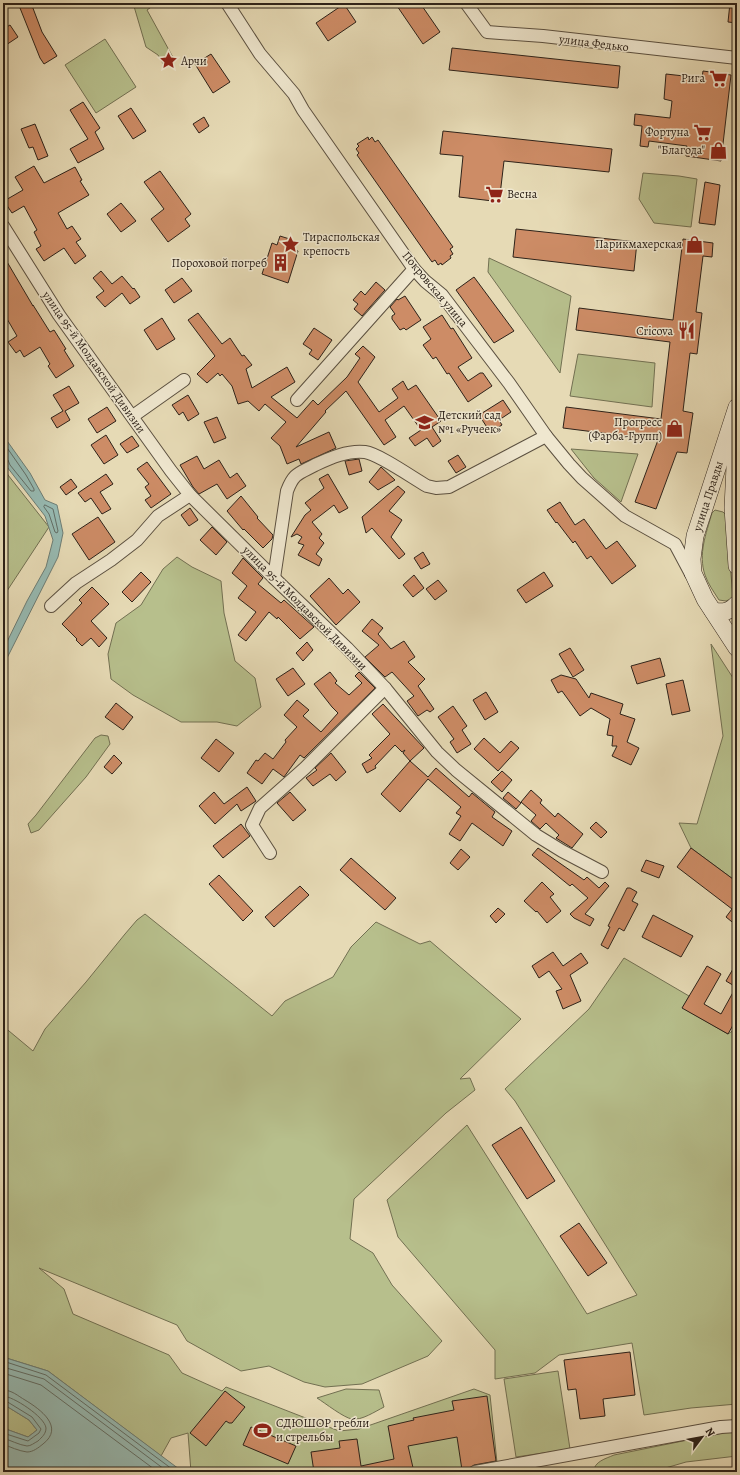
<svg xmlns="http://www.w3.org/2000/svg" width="740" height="1475" viewBox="0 0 740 1475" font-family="Alegreya,serif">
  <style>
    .green { fill: #b7bf8c; stroke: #727052 }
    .water { fill: #97bab2; stroke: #6d7d75 }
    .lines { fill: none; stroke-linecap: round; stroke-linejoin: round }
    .shore { stroke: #626e66; stroke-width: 1 }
    .building { fill: #cd8c66; stroke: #2d2219 }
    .street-casing { stroke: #5b5040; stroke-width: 14 }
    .secondary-casing { stroke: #2d2219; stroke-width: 18 }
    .street { stroke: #efe7cf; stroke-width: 12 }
    .secondary { stroke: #efe7cf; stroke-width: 17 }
    .labels { text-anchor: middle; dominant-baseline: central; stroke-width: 3; stroke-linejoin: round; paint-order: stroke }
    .street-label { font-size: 12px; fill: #2d2219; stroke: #efe7cf }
    .poi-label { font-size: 12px; fill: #2d2219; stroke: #efe7cf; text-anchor: end }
  </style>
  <rect width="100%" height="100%" fill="#e6dab5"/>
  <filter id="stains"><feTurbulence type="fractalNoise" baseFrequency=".005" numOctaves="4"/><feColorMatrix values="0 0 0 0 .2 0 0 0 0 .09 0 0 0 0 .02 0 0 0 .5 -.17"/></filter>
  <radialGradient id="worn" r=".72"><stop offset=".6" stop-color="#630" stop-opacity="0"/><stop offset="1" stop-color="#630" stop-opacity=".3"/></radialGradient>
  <g class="green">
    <polygon points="133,3 157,3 147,10 175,61 165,67 158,55 146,47"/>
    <polygon points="105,39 136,87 96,113 65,65"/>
    <polygon points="643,173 679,176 697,179 691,227 654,223 639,199"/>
    <polygon points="489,258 571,296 560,373 488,272"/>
    <polygon points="578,354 655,363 652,407 570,396"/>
    <polygon points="571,449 638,454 621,502 594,478"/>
    <polygon points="3,465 8,475 49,527 3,597"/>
    <path d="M715 510 723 512 726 515 733 598 726 601 719 600C714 592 708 584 705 575 698 554 706 534 712 513Z"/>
    <polygon points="177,557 192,567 221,581 224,613 235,661 255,678 261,707 237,726 217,722 181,722 133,695 111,679 108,654 116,623 141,605 163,569"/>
    <polygon points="711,644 737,684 737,882 691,848 679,823 697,824 723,736"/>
    <polygon points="101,735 108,736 110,744 86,777 39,830 31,833 28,824 36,815 95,738"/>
    <polygon points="145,914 272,1016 285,1001 333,977 351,947 376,922 420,944 430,941 521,1019 460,1079 470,1078 475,1090 446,1113 354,1199 350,1239 373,1253 392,1285 442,1341 428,1356 362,1384 325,1387 304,1382 269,1366 241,1371 187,1341 177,1325 39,1268 64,1289 73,1314 169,1355 182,1373 222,1391 226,1387 339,1431 359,1429 474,1389 490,1395 498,1472 191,1472 188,1433 171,1438 161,1456 48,1371 3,1357 3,1026 33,1051 45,1029 86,982 125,934 137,920"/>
    <polygon points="624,958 689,996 683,1008 728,1034 737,1028 737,1404 691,1408 644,1415 632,1343 559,1355 535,1373 495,1379 495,1350 398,1237 387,1200 467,1125 587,1314 637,1295 515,1101 505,1089 589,1009"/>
    <polygon points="558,1371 570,1449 516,1457 504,1379"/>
    <path d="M346 1389 379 1390 384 1407C376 1411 361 1421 352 1419 344 1418 325 1403 317 1398Z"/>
    <polygon points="3,1404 29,1420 37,1430 28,1437 3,1428"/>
    <path d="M737 1430V1456L686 1462 652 1472H593C595 1461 605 1459 614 1455Z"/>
  </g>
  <g class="water">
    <polygon points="3,432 5,438 30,473 45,500 57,505 63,533 58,557 3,666 3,650 27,601 46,567 53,540 45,516 7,467 3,458"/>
    <polygon points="3,1357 48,1371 183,1472 3,1472 3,1428 28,1437 37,1430 29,1420 3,1404"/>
  </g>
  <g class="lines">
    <g class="shore">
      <polyline points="3,442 26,475 34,489 34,491 31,491 10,465 8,460 3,458"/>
      <polygon points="45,505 53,509 58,531 57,533 55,532 49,514 44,507"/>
      <polyline points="3,1361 46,1375 176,1472"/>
      <polyline points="3,1367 44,1379 168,1472"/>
      <polyline points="3,1373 41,1385 158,1472"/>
      <path d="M3 1390C12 1390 18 1396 25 1400 40 1409 65 1427 43 1444 38 1448 33 1452 27 1452 19 1451 10 1447 3 1444"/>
      <path d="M3 1396C13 1396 45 1417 46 1428 46 1434 42 1437 38 1441 34 1443 31 1446 27 1446 19 1445 10 1440 3 1438"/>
      <polyline points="3,1401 6,1401 32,1417 41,1429 39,1433 28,1441 3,1433"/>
    </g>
  </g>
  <g class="building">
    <polygon points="18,3 31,3 42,32 57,56 44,64 40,58"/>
    <polygon points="395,3 420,3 440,32 423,44"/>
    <polygon points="730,3 737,3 737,23 728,22"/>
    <polygon points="344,4 356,22 328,41 316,23"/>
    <polygon points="10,25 18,37 3,47 3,29"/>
    <polygon points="452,48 620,66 618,88 449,70"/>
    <polygon points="211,54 230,82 213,93 195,64"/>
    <polygon points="703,71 731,75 721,161 686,156 687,146 649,141 648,147 640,146 642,126 634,125 635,114 670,118 672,101 664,99 666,74 702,78"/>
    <polygon points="83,102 100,128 95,132 104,149 78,163 70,149 88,139 70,110"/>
    <polygon points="131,108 146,131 133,139 118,116"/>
    <polygon points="204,117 209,126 199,133 193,124"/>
    <polygon points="35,124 48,156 38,160 33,147 29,148 21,129"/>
    <polygon points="443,131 612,149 609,172 504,161 500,195 493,201 459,197 463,156 440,154"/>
    <polygon points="368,137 369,140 372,137 375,142 378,140 453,247 450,249 453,254 450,256 451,258 442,265 441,263 438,265 435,260 432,262 357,155 359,153 356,149 359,146 357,144"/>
    <polygon points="34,166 44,183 75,167 82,180 80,181 89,195 58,213 67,229 72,226 81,239 76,242 86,256 75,264 64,248 44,261 36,249 41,246 34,232 37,230 24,206 12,213 4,201 23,190 15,177"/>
    <polygon points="160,171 191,214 185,219 190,226 168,242 151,219 164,209 144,182"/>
    <polygon points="705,182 720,185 715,225 699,223"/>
    <polygon points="121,203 136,221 121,232 107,214"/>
    <polygon points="516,229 637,242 634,271 513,257"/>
    <polygon points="280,236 296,241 293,250 298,251 288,283 262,274 272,243 277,245"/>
    <polygon points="683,239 713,243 712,257 703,256 696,312 702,313 697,354 690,353 683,411 693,413 687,453 677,452 656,509 635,502 658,440 563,428 566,407 661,419 670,342 576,330 579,308 673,320"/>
    <polygon points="3,255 33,306 33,305 50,332 54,330 66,349 64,350 74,366 56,378 48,366 50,364 40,347 24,357 20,350 16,353 8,342 17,336 3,312"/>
    <polygon points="101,271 112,284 122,276 133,289 134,288 140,297 130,304 122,293 105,307 96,297 104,291 93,278"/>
    <polygon points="474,277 514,331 494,343 456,290"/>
    <polygon points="182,278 192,291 174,303 165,290"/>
    <polygon points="376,282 385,290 362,316 354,309 358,304 353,300 361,291 365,295"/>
    <polygon points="405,296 421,320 406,330 404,328 400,330 392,319 392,316 395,314 390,307 397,299 398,300"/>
    <polygon points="198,313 222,344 230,338 242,356 244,355 252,365 246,369 252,388 287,367 295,382 271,397 297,418 313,400 318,405 347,377 360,358 355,354 363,346 375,357 358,382 379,412 398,398 392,389 403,381 408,390 416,385 441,421 432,427 441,441 433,447 427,438 415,446 409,438 421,430 404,406 385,420 396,437 384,445 346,391 325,411 326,412 296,447 329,432 336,448 301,464 299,459 287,464 280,446 271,438 286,422 265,404 259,411 248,401 238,404 232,386 222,374 220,376 218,373 207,383 197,374 215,356 188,320"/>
    <polygon points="442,315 451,329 453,328 472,358 458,367 468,381 480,373 483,373 492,386 468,402 449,373 447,374 436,357 433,359 423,345 431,339 423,327"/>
    <polygon points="162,318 175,339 157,350 144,330"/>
    <polygon points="314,328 332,340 318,360 309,354 312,350 303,344"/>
    <polygon points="69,386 79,403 65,411 70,420 57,428 51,418 63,411 53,395"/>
    <polygon points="188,395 199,414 188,421 183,412 179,415 172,405"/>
    <polygon points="503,400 511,412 499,420 502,425 490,432 479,415"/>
    <polygon points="107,407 116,421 97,433 88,419"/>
    <polygon points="217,417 226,438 214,443 204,422"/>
    <polygon points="106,435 118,455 104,464 91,445"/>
    <polygon points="132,436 139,446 127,453 120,444"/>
    <polygon points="458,455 466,467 456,473 448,461"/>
    <polygon points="197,456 204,469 219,460 230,478 237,473 246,486 227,499 217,484 199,494 193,487 180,465"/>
    <polygon points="359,459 362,471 349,475 345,461"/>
    <polygon points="147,462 171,494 151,508 145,500 151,496 145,487 149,484 137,469"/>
    <polygon points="381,467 395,480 378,490 369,482"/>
    <polygon points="106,474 113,484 100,492 111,509 102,514 91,498 85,502 78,493"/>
    <polygon points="328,474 348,508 339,513 334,505 312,522 322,534 319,538 324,543 316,554 322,559 319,566 298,555 304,545 298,543 302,537 297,534 291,537 305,515 311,510 305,503 324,488 319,479"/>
    <polygon points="71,479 77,487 66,495 60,487"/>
    <polygon points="398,486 405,492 389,511 402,520 391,537 405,554 399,559 372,528 366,533 362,517"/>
    <polygon points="241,496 258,517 257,518 273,535 272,539 263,548 244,529 243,530 227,511"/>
    <polygon points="560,502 575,525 584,519 606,549 617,541 636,566 612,584 591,556 587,559 575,541 573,543 557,522 556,523 547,510"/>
    <polygon points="190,508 198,520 189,526 181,515"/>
    <polygon points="98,517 115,542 89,560 72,534"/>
    <polygon points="212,527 227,542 216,555 200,540"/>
    <polygon points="423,552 430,564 421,569 414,558"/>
    <polygon points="243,558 263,578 258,584 281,603 284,600 314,627 300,639 278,617 277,619 269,612 246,641 238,635 256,612 238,598 247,586 232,573"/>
    <polygon points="141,572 151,582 132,602 122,592"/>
    <polygon points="544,572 553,586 526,603 517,590"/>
    <polygon points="414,575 424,588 413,597 403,585"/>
    <polygon points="329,578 343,594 348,589 360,602 336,625 310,596"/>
    <polygon points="438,580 447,591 435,600 426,589"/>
    <polygon points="92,587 109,604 91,621 107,638 99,647 91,638 82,646 76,640 77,639 62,624 82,603 79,600"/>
    <polygon points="372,619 383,628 378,634 391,649 404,641 415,657 408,662 425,679 418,686 434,709 430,712 427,710 418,716 407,701 414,696 392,672 385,677 365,657 379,645 362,631"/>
    <polygon points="307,642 313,650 303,661 296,653"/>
    <polygon points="570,648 584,670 573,677 559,654"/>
    <polygon points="660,658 665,676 637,684 631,666"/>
    <polygon points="293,668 305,684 288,696 276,679"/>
    <polygon points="330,672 337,681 335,683 349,695 362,683 355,676 359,672 375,688 304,758 300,755 284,777 273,769 262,784 247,773 256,760 258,761 265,753 273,759 286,742 285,740 297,727 284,715 297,700 309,710 303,716 321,732 338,713 332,707 314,684"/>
    <polygon points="561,675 576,679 589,698 591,693 623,704 620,714 635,719 627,742 639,748 631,765 612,756 617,746 612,746 613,736 607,735 610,719 591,708 580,716 562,691 558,693 551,680"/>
    <polygon points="683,680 690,711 672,715 666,684"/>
    <polygon points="486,692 498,712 485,720 473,700"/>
    <polygon points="116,703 133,717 123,730 105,717"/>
    <polygon points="383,704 424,748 410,761 403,753 405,750 402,752 395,745 375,766 376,768 367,773 362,764 372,758 369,755 390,734 372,714"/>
    <polygon points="453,706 467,726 462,730 471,744 457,753 450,742 454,739 438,717"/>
    <polygon points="484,738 500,753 511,741 519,748 498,771 474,749"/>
    <polygon points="216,739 234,753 219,772 201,758"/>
    <polygon points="331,753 346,772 336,781 330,774 313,786 306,778 317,770 315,768"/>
    <polygon points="114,755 122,763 112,774 104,767"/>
    <polygon points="410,761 428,777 436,768 469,797 472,793 495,812 492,817 512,831 503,846 472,823 460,841 449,834 461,816 456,813 461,807 428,779 400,812 381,794"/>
    <polygon points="502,771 512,780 502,792 491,782"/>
    <polygon points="247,787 256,801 241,811 237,804 215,824 199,806 214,792 224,804"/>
    <polygon points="531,790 542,800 540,803 555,817 558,813 583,834 572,848 556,838 559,835 546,823 540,829 531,821 536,815 521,802"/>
    <polygon points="290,792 306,810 293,821 277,803"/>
    <polygon points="508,792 521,803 516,809 503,798"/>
    <polygon points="596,822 607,832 601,838 590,828"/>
    <polygon points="241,824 250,836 223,858 213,846"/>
    <polygon points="538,848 584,880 587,877 599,888 605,882 609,886 585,914 594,919 590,926 574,918 570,914 588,898 572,884 570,886 532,855"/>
    <polygon points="691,848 737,882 737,926 726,917 732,909 677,867"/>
    <polygon points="461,849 470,857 458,870 450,863"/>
    <polygon points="351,858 396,898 385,910 340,870"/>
    <polygon points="646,860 664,866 659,878 641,871"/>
    <polygon points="219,875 253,911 243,921 209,884"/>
    <polygon points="542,882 554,894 550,897 561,911 547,923 537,911 536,912 524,901"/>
    <polygon points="300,886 309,895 274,927 265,917"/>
    <polygon points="627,888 630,888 637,892 632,901 638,904 624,931 619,928 608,949 601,945 610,927 608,926"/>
    <polygon points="498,908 505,914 496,923 490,916"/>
    <polygon points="653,915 693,936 681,957 642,937"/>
    <polygon points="553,952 563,966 581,953 588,963 570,975 581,1001 563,1009 556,991 562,989 549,971 539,978 532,966"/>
    <polygon points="737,962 737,1018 728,1034 682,1008 707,966 721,974 704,1004 721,1014 736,987 726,981"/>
    <polygon points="521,1127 555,1181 527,1199 492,1145"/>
    <polygon points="579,1223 607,1263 588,1276 560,1236"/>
    <polygon points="630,1352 635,1395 603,1399 605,1416 580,1419 576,1389 568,1390 564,1360"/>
    <polygon points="225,1391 245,1407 232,1423 229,1423 226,1421 206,1446 190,1433"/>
    <polygon points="487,1396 496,1461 474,1465 468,1469 462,1470 457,1437 408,1446 414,1472 314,1472 311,1452 340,1448 339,1441 357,1439 361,1466 394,1459 388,1426 414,1420 413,1418 454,1410 452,1401"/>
    <polygon points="251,1427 296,1446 288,1464 243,1445"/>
  </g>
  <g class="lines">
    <defs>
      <g id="street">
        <polyline points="227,3 260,54 294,94 303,110 414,269 425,281 442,295 509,383 546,436 569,464 582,478 625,516 675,544 691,574"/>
        <polyline points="466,3 487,32 543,36 737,58"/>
        <polyline points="3,226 59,315 171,471 190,495 274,578 347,648 385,688 437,752 456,770 536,835 562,851 602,872"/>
        <polyline points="297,400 414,269"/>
        <polyline points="133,416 184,380"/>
        <path d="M274 578 287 491C294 473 298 474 315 465 330 458 348 450 365 452 379 454 413 478 427 486L436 488 449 487 546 436"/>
        <polyline points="51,606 76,583 111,560 137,540 158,516 190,495"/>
        <polyline points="270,853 252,825 260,808 305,768 385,688"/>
        <polyline points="475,1472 721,1427 737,1426"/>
      </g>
      <g id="secondary">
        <polyline points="737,407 695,536 692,559 693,573 705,599 737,648"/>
        <polyline points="737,425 733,508 737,566"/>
        <path d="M713 611C724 613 729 612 737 604"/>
      </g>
    </defs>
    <use href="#street" class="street-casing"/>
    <use href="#secondary" class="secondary-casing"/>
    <use href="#street" class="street"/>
    <use href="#secondary" class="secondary"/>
  </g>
  <defs>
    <symbol id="sight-bare" viewBox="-9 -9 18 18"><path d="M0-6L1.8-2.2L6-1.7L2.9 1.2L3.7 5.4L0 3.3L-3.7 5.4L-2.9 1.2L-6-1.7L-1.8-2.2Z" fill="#8f2418" stroke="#efe7cf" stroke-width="2.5" paint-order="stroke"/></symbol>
    <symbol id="supermarket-bare" viewBox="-9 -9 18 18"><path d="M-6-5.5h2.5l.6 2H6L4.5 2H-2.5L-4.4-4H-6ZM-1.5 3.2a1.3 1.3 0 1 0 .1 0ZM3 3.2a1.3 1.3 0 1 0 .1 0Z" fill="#8f2418" stroke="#efe7cf" stroke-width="2.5" paint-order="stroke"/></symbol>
    <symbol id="shop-bare" viewBox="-9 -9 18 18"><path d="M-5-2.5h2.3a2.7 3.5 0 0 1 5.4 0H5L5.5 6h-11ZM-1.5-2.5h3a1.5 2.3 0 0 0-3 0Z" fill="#8f2418" stroke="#efe7cf" stroke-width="2.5" paint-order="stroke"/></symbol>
    <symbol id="building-bare" viewBox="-9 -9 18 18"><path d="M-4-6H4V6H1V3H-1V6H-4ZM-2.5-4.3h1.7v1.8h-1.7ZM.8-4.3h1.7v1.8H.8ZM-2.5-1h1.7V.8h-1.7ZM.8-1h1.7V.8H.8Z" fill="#8f2418" stroke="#efe7cf" stroke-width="2.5" paint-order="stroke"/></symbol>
    <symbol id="restaurant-bare" viewBox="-9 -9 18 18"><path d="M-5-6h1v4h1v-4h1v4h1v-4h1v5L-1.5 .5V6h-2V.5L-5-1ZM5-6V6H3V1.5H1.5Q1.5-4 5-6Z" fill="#8f2418" stroke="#efe7cf" stroke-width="2.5" paint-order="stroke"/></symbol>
    <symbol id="school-bare" viewBox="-9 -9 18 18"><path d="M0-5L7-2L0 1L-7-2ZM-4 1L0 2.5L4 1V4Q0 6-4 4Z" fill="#8f2418" stroke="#efe7cf" stroke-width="2.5" paint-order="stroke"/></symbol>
    <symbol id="stadium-bare" viewBox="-9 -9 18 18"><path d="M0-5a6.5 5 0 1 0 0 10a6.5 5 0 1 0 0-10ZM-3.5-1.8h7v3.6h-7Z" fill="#8f2418" stroke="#efe7cf" stroke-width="2.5" paint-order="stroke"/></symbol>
  </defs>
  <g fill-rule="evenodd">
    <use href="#sight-bare" x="156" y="48" width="25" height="25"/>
    <use href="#supermarket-bare" x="706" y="66" width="25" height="25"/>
    <use href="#supermarket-bare" x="690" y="120" width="25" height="25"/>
    <use href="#shop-bare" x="706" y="138" width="25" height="25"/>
    <use href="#supermarket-bare" x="482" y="182" width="25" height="25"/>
    <use href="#sight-bare" x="278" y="232" width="25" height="25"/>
    <use href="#shop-bare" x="682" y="232" width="25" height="25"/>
    <use href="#building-bare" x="268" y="250" width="25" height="25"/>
    <use href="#restaurant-bare" x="674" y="318" width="25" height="25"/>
    <use href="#school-bare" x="412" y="410" width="25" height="25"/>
    <use href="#shop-bare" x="662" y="416" width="25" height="25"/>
    <use href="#stadium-bare" x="250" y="1418" width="25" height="25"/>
  </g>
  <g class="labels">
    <g class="street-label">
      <text transform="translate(594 43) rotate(7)">улица Федько</text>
      <text transform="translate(435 289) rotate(50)">Покровская улица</text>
      <text transform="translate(94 362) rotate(55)">улица 95-й Молдавской Дивизии</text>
      <text transform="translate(708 496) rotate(-72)">улица Правды</text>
      <text transform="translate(305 608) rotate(45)">улица 95-й Молдавской Дивизии</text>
    </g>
    <g class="poi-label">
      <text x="181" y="61" text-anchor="start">Арчи</text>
      <text x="705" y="78">Рига</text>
      <text x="689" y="132">Фортуна</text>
      <text x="705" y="150">"Благода"</text>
      <text x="507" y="194" text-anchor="start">Весна</text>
      <text x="303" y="237" text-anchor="start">Тираспольская<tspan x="303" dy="14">крепость</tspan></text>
      <text x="682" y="244">Парикмахерская</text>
      <text x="267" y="263">Пороховой погреб</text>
      <text x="673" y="331">Cricova</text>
      <text x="438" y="415" text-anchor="start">Детский сад<tspan x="438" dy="14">№1 «Ручеек»</tspan></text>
      <text x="662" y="422">Прогресс<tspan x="662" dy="14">(Фарба-Групп)</tspan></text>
      <text x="276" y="1423" text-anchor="start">СДЮШОР гребли<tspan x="276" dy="14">и стрельбы</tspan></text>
    </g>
  </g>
  <rect width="740" height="1475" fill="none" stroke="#e6dab5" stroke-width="16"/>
  <rect x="4" y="4" width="732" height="1467" fill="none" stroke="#2d2219" stroke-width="2"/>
  <rect x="8" y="8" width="724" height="1459" fill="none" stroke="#2d2219"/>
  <g transform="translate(702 1437) rotate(58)" stroke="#efe7cf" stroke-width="3" paint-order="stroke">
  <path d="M0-3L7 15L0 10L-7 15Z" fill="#2d2219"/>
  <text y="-6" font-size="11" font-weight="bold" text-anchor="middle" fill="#2d2219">N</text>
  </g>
  <rect width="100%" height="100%" filter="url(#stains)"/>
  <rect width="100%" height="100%" fill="url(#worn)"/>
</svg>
